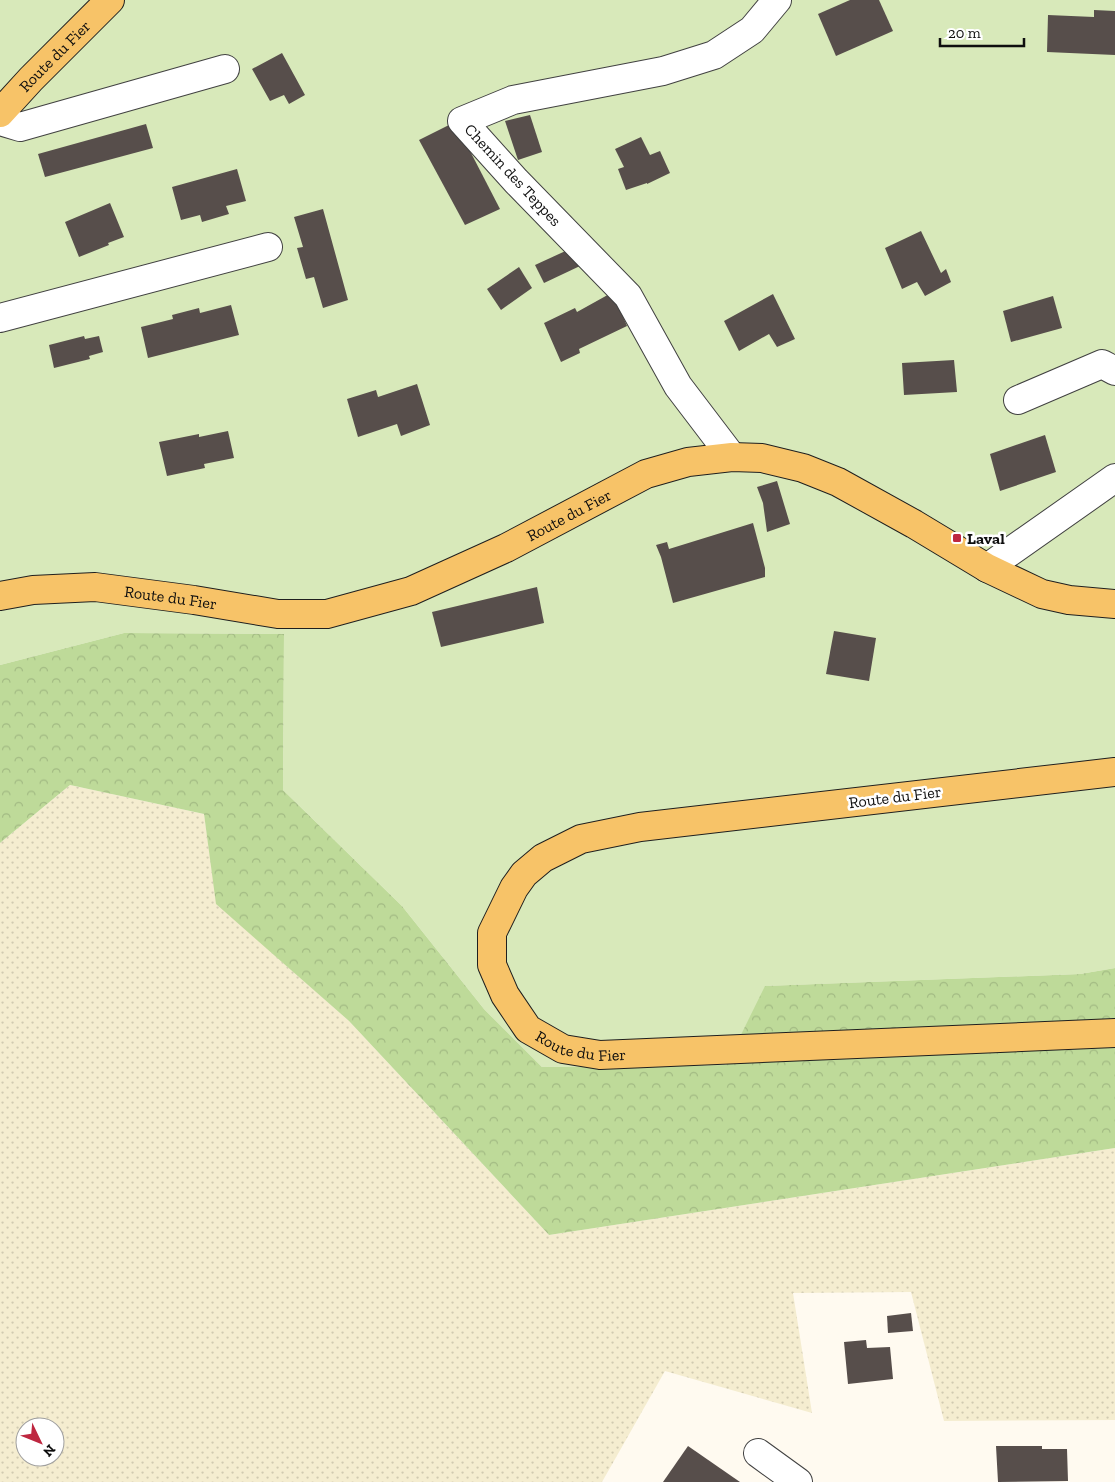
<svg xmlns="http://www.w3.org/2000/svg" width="1115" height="1482" viewBox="0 0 1115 1482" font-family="'Zilla Slab',serif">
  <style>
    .farmland { fill: url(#farmland-dots); fill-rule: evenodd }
    .grass { fill: #d8e9ba }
    .forest { fill: url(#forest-crowns) }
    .building { fill: #574e4b }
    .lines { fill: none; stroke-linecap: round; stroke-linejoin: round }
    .minor-casing { stroke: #414141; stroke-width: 30 }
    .major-casing { stroke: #1f1f1f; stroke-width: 30 }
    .minor { stroke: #fff; stroke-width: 28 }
    .major { stroke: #f7c368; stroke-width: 28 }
    .poi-dot { fill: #be2740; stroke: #fff; stroke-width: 2 }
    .labels { text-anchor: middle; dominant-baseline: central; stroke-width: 5; stroke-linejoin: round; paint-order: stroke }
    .street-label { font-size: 16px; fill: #0e0e0e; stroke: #fff }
    .poi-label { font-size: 16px; font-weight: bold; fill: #0e0e0e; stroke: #fff; text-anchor: start }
  </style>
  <defs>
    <pattern id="farmland-dots" width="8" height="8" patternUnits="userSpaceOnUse" patternTransform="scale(1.25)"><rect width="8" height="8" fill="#f5edd0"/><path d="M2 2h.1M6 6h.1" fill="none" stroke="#d1cab1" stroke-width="1.8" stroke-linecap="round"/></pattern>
    <pattern id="forest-crowns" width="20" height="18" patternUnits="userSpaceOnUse" patternTransform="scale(1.25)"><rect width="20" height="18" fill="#beda99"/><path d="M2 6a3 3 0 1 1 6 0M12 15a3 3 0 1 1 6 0" fill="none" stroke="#a2ba83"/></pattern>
  </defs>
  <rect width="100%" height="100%" fill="#fffaf0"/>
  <path class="farmland" d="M70 785 204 814 217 904 349 1021 549 1235 1115 1148V1420L944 1421 911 1292 793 1293 812 1413 665 1371 602 1482H0V843ZM25 1427H55V1457H25Z"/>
  <polygon class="grass" points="0,0 1115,0 1115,968 1080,974 766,986 726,1065 542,1067 484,1009 402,906 283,790 284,634 124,633 0,665"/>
  <polygon class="forest" points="124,633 284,634 283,790 402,906 484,1009 542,1067 726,1065 765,986 1080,974 1115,968 1115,1148 549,1235 349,1021 216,904 204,814 70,785 0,843 0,665"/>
  <g class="building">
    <polygon points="850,0 879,0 893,31 836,56 818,14"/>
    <polygon points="1094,10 1115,11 1115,55 1047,52 1048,15 1094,17"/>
    <polygon points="282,53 305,95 289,104 284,95 270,101 252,69"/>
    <polygon points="530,115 542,152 518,160 505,121"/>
    <polygon points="455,122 500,209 465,225 419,140"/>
    <polygon points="146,124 153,148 45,177 38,154"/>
    <polygon points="641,137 650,155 660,151 670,173 647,184 647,183 626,190 618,169 624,167 615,149"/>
    <polygon points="237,169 246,201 226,206 229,214 202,222 200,215 181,220 172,187"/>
    <polygon points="110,203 124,237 108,243 109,245 79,257 65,222"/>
    <polygon points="323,209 348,300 323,308 314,277 306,279 297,248 303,247 294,217"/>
    <polygon points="921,231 941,273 946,269 951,282 925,296 917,282 902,289 885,248"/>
    <polygon points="572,248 580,266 544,283 535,265"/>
    <polygon points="519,267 532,288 501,310 487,289"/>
    <polygon points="613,292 627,326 579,349 580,353 561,362 544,323 575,308 577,312"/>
    <polygon points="773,294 795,339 777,347 769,334 739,351 724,321"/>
    <polygon points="1053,296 1062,328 1011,342 1003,311"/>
    <polygon points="231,305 239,335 148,358 141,327 173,319 172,315 199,308 200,313"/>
    <polygon points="84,336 85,339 99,336 103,352 89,356 90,359 54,368 49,345"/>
    <polygon points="954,360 957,392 904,395 902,363"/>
    <polygon points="417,384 430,425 401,436 397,424 358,437 347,399 376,390 378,397"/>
    <polygon points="228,431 234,458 204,464 205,468 167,476 159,442 199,434 199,437"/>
    <polygon points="1045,435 1056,472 1000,491 990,454"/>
    <polygon points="777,481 790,524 767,532 763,503 757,487"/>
    <polygon points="753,523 765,568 765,577 673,603 661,557 656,545 667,542 669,549"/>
    <polygon points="537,587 544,623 441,647 432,612"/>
    <polygon points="834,631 876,638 869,681 826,674"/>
    <polygon points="911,1313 913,1331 888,1333 887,1316"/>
    <polygon points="866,1340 867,1348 890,1347 893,1379 848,1384 844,1342"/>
    <polygon points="688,1446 740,1482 663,1482"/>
    <polygon points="996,1446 1042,1446 1042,1449 1067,1449 1068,1481 998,1482"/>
  </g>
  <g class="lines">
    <defs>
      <g id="minor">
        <polyline points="0,121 20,127 225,69"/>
        <polyline points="0,318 268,247"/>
        <polyline points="1018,400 1102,364 1115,371"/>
        <polyline points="732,457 678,386 628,296 516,181 462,121 513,100 663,71 714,55 752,30 777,0"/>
        <polyline points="987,568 1115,478"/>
        <polyline points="758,1453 798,1482"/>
      </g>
      <g id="major">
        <path id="s1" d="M0 113 31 79 110 0"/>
        <path id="s2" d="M0 596 33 590 95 587 194 600 278 614H327L411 591 506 548 646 474 688 462 732 457 762 458 803 468 838 482 914 524 987 568 1042 594 1069 600 1115 604"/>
        <path id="s3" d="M1115 772 640 827 581 839 543 858 524 874 514 888 492 933V965L505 995 528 1029 563 1049 600 1055 1115 1033"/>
      </g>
    </defs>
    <use href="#minor" class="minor-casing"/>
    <use href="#major" class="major-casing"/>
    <use href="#minor" class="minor"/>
    <use href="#major" class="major"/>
  </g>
  <rect class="poi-dot" x="952" y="533" width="10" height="10" rx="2.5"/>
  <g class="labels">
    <g class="street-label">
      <text stroke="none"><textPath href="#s1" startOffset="79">Route du Fier</textPath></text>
      <text transform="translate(513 175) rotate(47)">Chemin des Teppes</text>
      <text stroke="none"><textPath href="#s2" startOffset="592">Route du Fier</textPath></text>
      <text stroke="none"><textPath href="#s2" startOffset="172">Route du Fier</textPath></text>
      <text transform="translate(895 797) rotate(-7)">Route du Fier</text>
      <text stroke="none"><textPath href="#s3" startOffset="836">Route du Fier</textPath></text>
    </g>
    <g class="poi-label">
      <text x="967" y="538">Laval</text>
    </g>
  </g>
  <g transform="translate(40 1442) rotate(133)"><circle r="24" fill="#ffffff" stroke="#9f9f9f"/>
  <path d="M0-4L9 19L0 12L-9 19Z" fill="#be2740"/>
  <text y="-8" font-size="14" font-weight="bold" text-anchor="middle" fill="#0e0e0e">N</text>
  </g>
  <path d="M940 38v8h84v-8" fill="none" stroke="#0e0e0e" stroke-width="2.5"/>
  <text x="948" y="38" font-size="15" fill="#0e0e0e" stroke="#ffffff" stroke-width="4" paint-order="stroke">20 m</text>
</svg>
